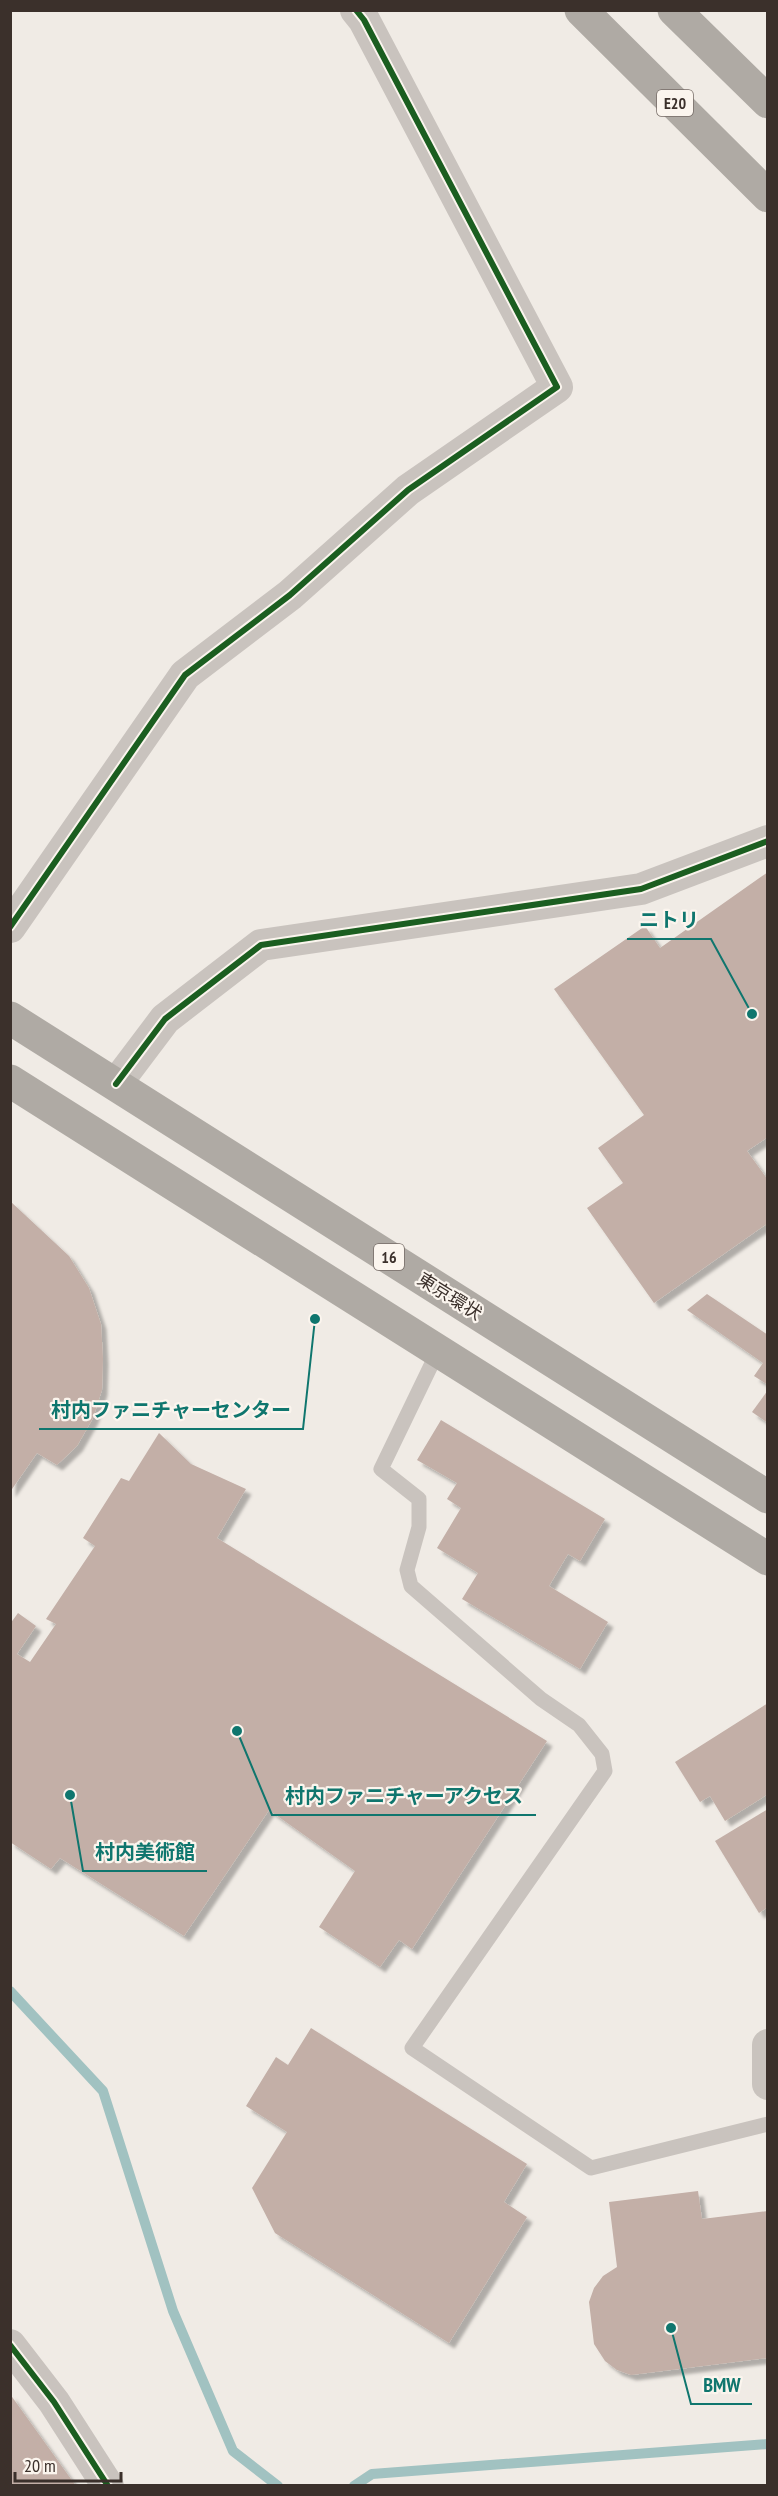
<svg xmlns="http://www.w3.org/2000/svg" width="778" height="2496" viewBox="0 0 778 2496" font-family="'PT Sans Narrow','Noto Sans JP',sans-serif">
  <style>
    .lines { fill: none; stroke-linecap: round; stroke-linejoin: round }
    .stream { stroke: #a1c2c1; stroke-width: 10 }
    .building { fill: #c3afa7; filter: url(#shadow) }
    .lane { stroke: #c9c3be; stroke-width: 15 }
    .street { stroke: #c9c3be; stroke-width: 32 }
    .highway { stroke: #afaaa4; stroke-width: 33 }
    .cycleway-casing { stroke: #fbf5ee; stroke-width: 10 }
    .cycleway { stroke: #1b5e20; stroke-width: 6 }
    .labels { text-anchor: middle; dominant-baseline: central; stroke-width: 4.5; stroke-linejoin: round; paint-order: stroke }
    .shield { fill: #fbf5ee; stroke: #756b66; stroke-width: 1.5 }
    .shield-label { font-size: 16px; font-weight: bold; fill: #3b302b }
    .street-label { font-size: 18px; fill: #3b302b; stroke: #fbf5ee }
    .leader { fill: none; stroke: #0f766e; stroke-width: 2 }
    .callout-dot { fill: #0f766e; stroke: #fbf5ee; stroke-width: 2 }
    .callout-label { font-size: 20px; text-anchor: middle; font-weight: bold; fill: #0f766e; stroke: #fbf5ee; stroke-width: 4.5; stroke-linejoin: round; paint-order: stroke }
  </style>
  <defs>
    <filter id="shadow"><feDropShadow dx="5.5" dy="5.5" stdDeviation="1.5" flood-color="#0004"/></filter>
  </defs>
  <rect width="100%" height="100%" fill="#f0ebe5"/>
  <g class="lines">
    <g class="stream">
      <polyline points="10,1991 103,2091 173,2311 233,2451 278,2486"/>
      <polyline points="354,2486 372,2474 768,2444"/>
    </g>
  </g>
  <g class="building">
    <polygon points="768,872 768,1137 747,1151 768,1180 768,1223 654,1303 587,1208 623,1183 598,1148 644,1115 554,989 645,926 660,948"/>
    <polygon points="10,1201 69,1256 89,1288 101,1324 103,1359 102,1390 93,1418 77,1446 57,1465 37,1453 10,1492"/>
    <polygon points="707,1294 768,1335 768,1385 754,1376 763,1363 687,1310"/>
    <polygon points="768,1390 768,1423 752,1412"/>
    <polygon points="441,1420 605,1519 580,1561 568,1554 549,1586 608,1622 580,1669 462,1599 478,1573 437,1548 461,1508 447,1499 457,1483 417,1460"/>
    <polygon points="159,1433 191,1464 246,1489 217,1538 547,1741 412,1949 399,1940 380,1967 319,1927 355,1871 269,1810 184,1936 60,1858 51,1869 10,1842 10,1624 18,1613 36,1626 17,1654 30,1662 56,1624 46,1619 95,1546 83,1538 121,1478 129,1481"/>
    <polygon points="768,1703 768,1794 725,1821 710,1796 700,1802 675,1762"/>
    <polygon points="768,1809 768,1907 759,1913 715,1841"/>
    <polygon points="311,2028 527,2164 504,2202 527,2217 449,2343 275,2233 252,2188 287,2132 246,2106 276,2057 288,2065"/>
    <polygon points="698,2191 702,2219 768,2211 768,2358 631,2375 617,2370 605,2361 594,2344 589,2302 594,2288 603,2276 617,2267 609,2202"/>
    <polygon points="10,2394 76,2486 10,2486"/>
  </g>
  <g class="lines">
    <polyline class="lane" points="438,1351 381,1469 419,1499 419,1527 407,1570 411,1586 541,1699 579,1725 602,1754 605,1771 412,2048 591,2168 768,2124"/>
    <g class="street">
      <polyline points="10,927 185,675 290,595 408,490 557,387 364,20 356,10"/>
      <polyline points="116,1084 165,1019 261,945 641,889 768,841"/>
      <polyline points="768,2045 768,2084"/>
      <polyline points="10,2345 54,2402 108,2486"/>
    </g>
    <g class="highway">
      <polyline points="581,10 768,196"/>
      <polyline points="674,10 768,102"/>
      <polyline points="10,1018 768,1497"/>
      <polyline points="10,1081 768,1559"/>
    </g>
    <defs>
      <g id="cycleway">
        <polyline points="10,927 185,675 290,595 408,490 557,387 364,20 356,10"/>
        <polyline points="116,1084 165,1019 261,945 641,889 768,841"/>
        <polyline points="10,2345 54,2402 108,2486"/>
      </g>
    </defs>
    <use href="#cycleway" class="cycleway-casing"/>
    <use href="#cycleway" class="cycleway"/>
  </g>
  <g class="labels">
    <g class="shield">
      <rect x="657" y="90" width="36" height="26" rx="4.5"/>
      <rect x="374" y="1244" width="30" height="26" rx="4.5"/>
    </g>
    <g class="shield-label">
      <text x="675" y="103">E20</text>
      <text x="389" y="1257">16</text>
    </g>
    <g class="street-label">
      <text transform="translate(450 1296) rotate(32)">東京環状</text>
    </g>
  </g>
  <path class="leader" d="M752 1014L711 939H627M315 1319L303 1429H39M237 1731L272 1815H536M70 1795L83 1871H207M671 2328L691 2404H752"/>
  <g class="callout-dot">
    <circle cx="752" cy="1014" r="6"/>
    <circle cx="315" cy="1319" r="6"/>
    <circle cx="237" cy="1731" r="6"/>
    <circle cx="70" cy="1795" r="6"/>
    <circle cx="671" cy="2328" r="6"/>
  </g>
  <g class="callout-label">
    <text x="669" y="927">ニトリ</text>
    <text x="171" y="1417">村内ファニチャーセンター</text>
    <text x="404" y="1803">村内ファニチャーアクセス</text>
    <text x="145" y="1859">村内美術館</text>
    <text x="722" y="2392">BMW</text>
  </g>
  <rect width="778" height="2496" fill="none" stroke="#3b302b" stroke-width="24"/>
  <path d="M15 2472v9h106v-9" fill="none" stroke="#3b302b" stroke-width="3"/>
  <text x="24" y="2472" font-size="18" fill="#3b302b" stroke="#fbf5ee" stroke-width="4.5" paint-order="stroke">20 m</text>
</svg>
